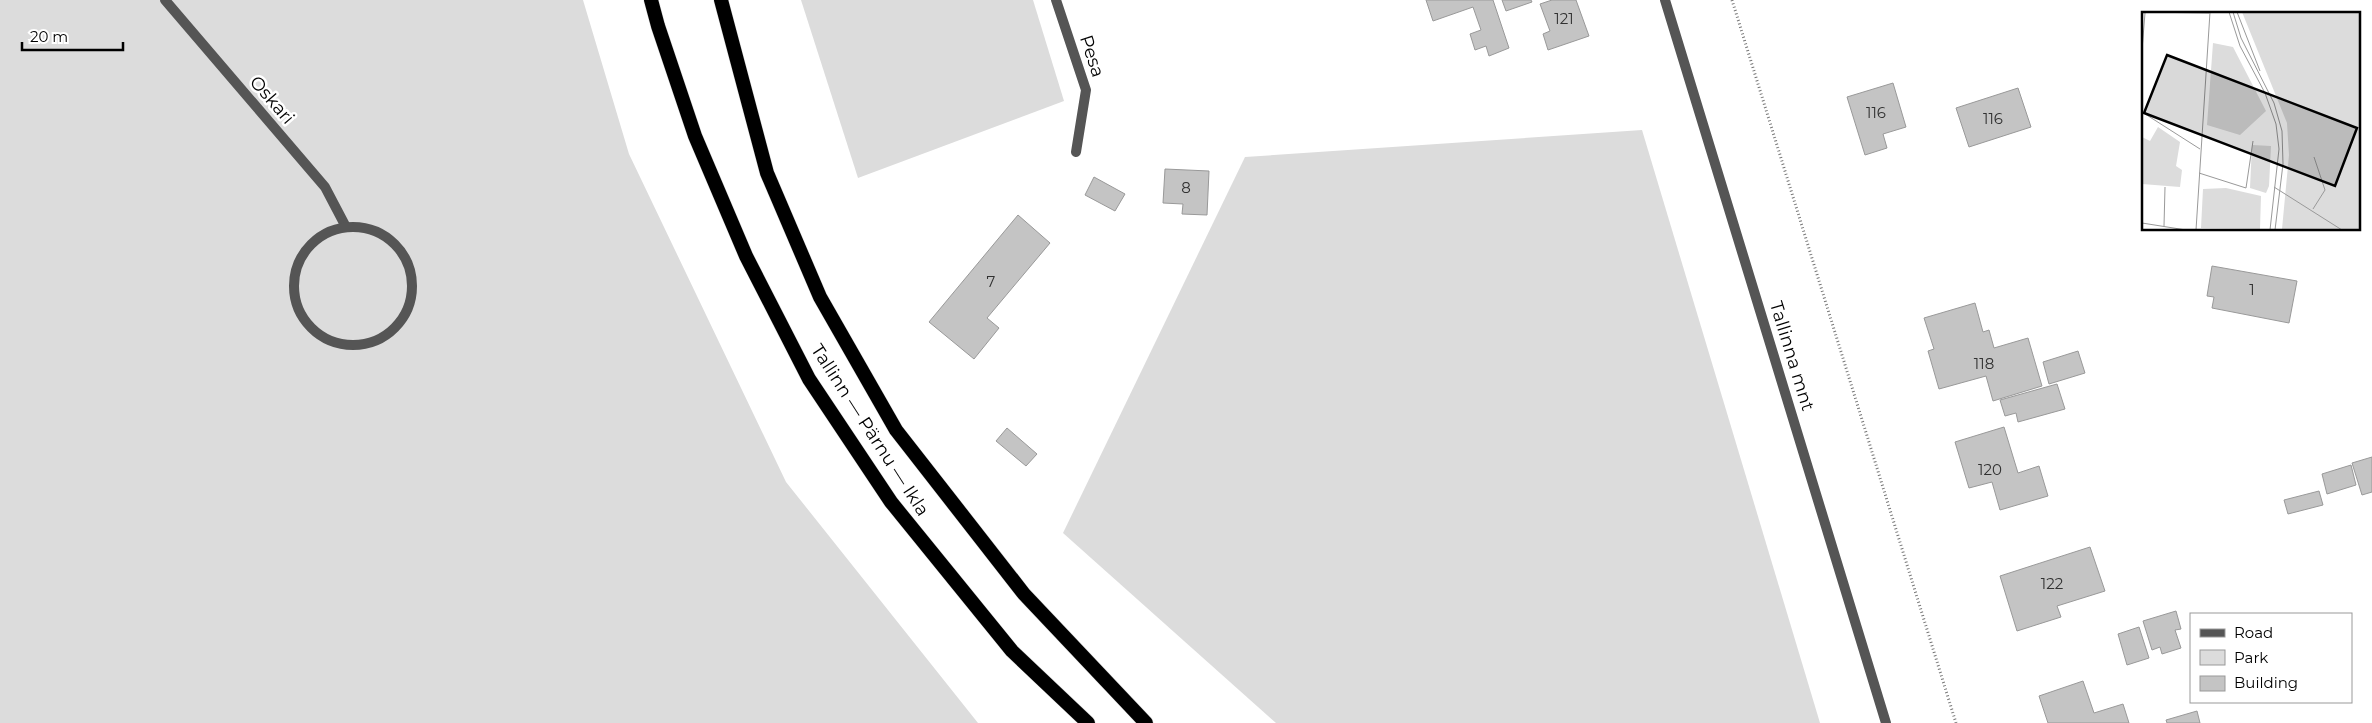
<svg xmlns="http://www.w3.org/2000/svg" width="2372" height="723" viewBox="0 0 2372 723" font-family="Montserrat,sans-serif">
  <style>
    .green { fill: #dcdcdc }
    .building { fill: #c4c4c4; stroke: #999 }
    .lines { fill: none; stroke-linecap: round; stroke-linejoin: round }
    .trunk-casing { stroke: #dbdbdb; stroke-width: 15 }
    .path { stroke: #777; stroke-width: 3; stroke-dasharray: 1 2.5; stroke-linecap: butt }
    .minor { stroke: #555; stroke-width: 10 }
    .trunk { stroke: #000; stroke-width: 14 }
    .labels { text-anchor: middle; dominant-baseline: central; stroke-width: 5; stroke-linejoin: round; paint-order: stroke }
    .number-label { font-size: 15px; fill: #313131 }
    .street-label { font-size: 18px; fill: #000; stroke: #fff }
    .inset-road { fill: none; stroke: #999; stroke-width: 1 }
    .view { fill: #000; fill-opacity: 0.15; stroke: #000; stroke-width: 2.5 }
    .inset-edge { fill: none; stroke: #000; stroke-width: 2.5 }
  </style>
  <rect width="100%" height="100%" fill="#fff"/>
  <g class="green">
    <polygon points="0,0 583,0 629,154 786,482 978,723 0,723"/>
    <polygon points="801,0 1033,0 1064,101 858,178"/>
    <polygon points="1642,130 1820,723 1276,723 1063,533 1245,157"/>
  </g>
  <g class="building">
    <polygon points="1426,0 1493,0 1509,48 1489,56 1486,46 1475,50 1470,34 1481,30 1473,7 1433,21"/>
    <polygon points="1502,0 1531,0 1532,2 1506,11"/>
    <polygon points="1552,0 1576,0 1589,36 1548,50 1543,34 1550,31 1540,4"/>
    <polygon points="1893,83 1906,127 1883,134 1887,148 1865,155 1847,97"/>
    <polygon points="2018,88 2031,127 1969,147 1956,108"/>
    <polygon points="1165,169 1209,171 1207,215 1182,214 1183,204 1163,203"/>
    <polygon points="1094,177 1125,194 1115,211 1085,195"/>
    <polygon points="1018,215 1050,243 987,318 999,328 974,359 929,322"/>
    <polygon points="2212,266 2297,281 2289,323 2212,308 2214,297 2207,296"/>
    <polygon points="1975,303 1983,332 1989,330 1994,348 2028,338 2042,386 1993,401 1986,376 1939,389 1928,351 1934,349 1924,318"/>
    <polygon points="2078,351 2085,373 2049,384 2043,362"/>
    <polygon points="2057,384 2065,409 2018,422 2016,413 2005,416 2000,400"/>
    <polygon points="2004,427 2018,473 2039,466 2048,496 2000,510 1992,482 1969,488 1955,442"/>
    <polygon points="1007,428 1037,454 1026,466 996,441"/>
    <polygon points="2372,457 2372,492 2362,495 2352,463"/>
    <polygon points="2351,465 2356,485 2327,494 2322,474"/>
    <polygon points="2319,491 2323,505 2288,514 2284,500"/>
    <polygon points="2090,547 2105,591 2057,606 2061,617 2017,631 2000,576"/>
    <polygon points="2176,611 2181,629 2175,630 2181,648 2162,654 2160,647 2152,650 2143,621"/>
    <polygon points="2139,627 2149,658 2127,665 2118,634"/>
    <polygon points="2083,681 2094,713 2123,704 2129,723 2048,723 2039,696"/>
    <polygon points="2197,711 2200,723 2167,723 2166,720"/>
  </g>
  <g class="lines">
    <defs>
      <g id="trunk">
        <polyline points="651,0 658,26 695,136 746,256 809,379 891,502 1012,651 1088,723"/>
        <polyline points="721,0 767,173 820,297 896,430 1024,594 1146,723"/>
      </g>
    </defs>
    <use href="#trunk" class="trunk-casing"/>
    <polyline class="path" points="1732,0 1956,723"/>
    <g class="minor">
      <polyline points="165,0 325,187 346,227"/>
      <polyline points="1056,0 1086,90 1076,152"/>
      <polyline points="1665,0 1886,723"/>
      <circle cx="353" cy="286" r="59"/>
    </g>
    <use href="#trunk" class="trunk"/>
  </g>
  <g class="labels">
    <g class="number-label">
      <text x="1564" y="18">121</text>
      <text x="1876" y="112">116</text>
      <text x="1993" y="118">116</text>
      <text x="1186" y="187">8</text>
      <text x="991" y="281">7</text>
      <text x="2252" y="289">1</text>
      <text x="1984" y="363">118</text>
      <text x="1990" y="469">120</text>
      <text x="2052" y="583">122</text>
    </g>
    <g class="street-label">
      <text transform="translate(1092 56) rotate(72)">Pesa</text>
      <text transform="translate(272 100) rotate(49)">Oskari</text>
      <text transform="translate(1792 356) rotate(73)">Tallinna mnt</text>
      <text transform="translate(870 430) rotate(57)">Tallinn — Pärnu — Ikla</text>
    </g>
  </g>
  <g transform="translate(2142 12)">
    <rect width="218" height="218" fill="#fff"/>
    <path d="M100 0H217V217H140L147 143 145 111ZM71 31 91 35 124 99 98 123 65 113ZM16 115 38 130 34 154 40 158 38 175 0 172V125L8 129ZM110 133 129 134 127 174 124 181 108 176ZM84 176 119 184 118 217 59 216 61 177Z" fill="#dcdcdc"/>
    <path class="inset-road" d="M0 0 67 1M87 0 98 34 123 81 134 112 137 137 128 218M91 0 99 26 132 91 140 119 141 152 133 218M95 0 118 59M0 38 3 1M0 100 58 137M57 161 104 176 111 129M132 175 200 218M171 197 183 178 172 145M0 211 44 218M22 214 23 175M54 218 68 0"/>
    <path class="view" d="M25 43 215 116 193 174 2 101Z"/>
    <rect width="218" height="218" class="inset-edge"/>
  </g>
  <rect x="2190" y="613" width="162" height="90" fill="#ffffff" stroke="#999999"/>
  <rect x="2200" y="629" width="25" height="8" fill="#555555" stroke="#999999"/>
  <text x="2234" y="638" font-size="15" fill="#000000">Road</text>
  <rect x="2200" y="650" width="25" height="15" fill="#dcdcdc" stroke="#999999"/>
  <text x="2234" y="663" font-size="15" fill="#000000">Park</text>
  <rect x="2200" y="676" width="25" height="15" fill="#c4c4c4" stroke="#999999"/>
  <text x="2234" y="688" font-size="15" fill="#000000">Building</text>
  <path d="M22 42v8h101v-8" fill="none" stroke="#000000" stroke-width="2.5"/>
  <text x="30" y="42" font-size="15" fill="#000000" stroke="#ffffff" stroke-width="4" paint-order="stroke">20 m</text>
</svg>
